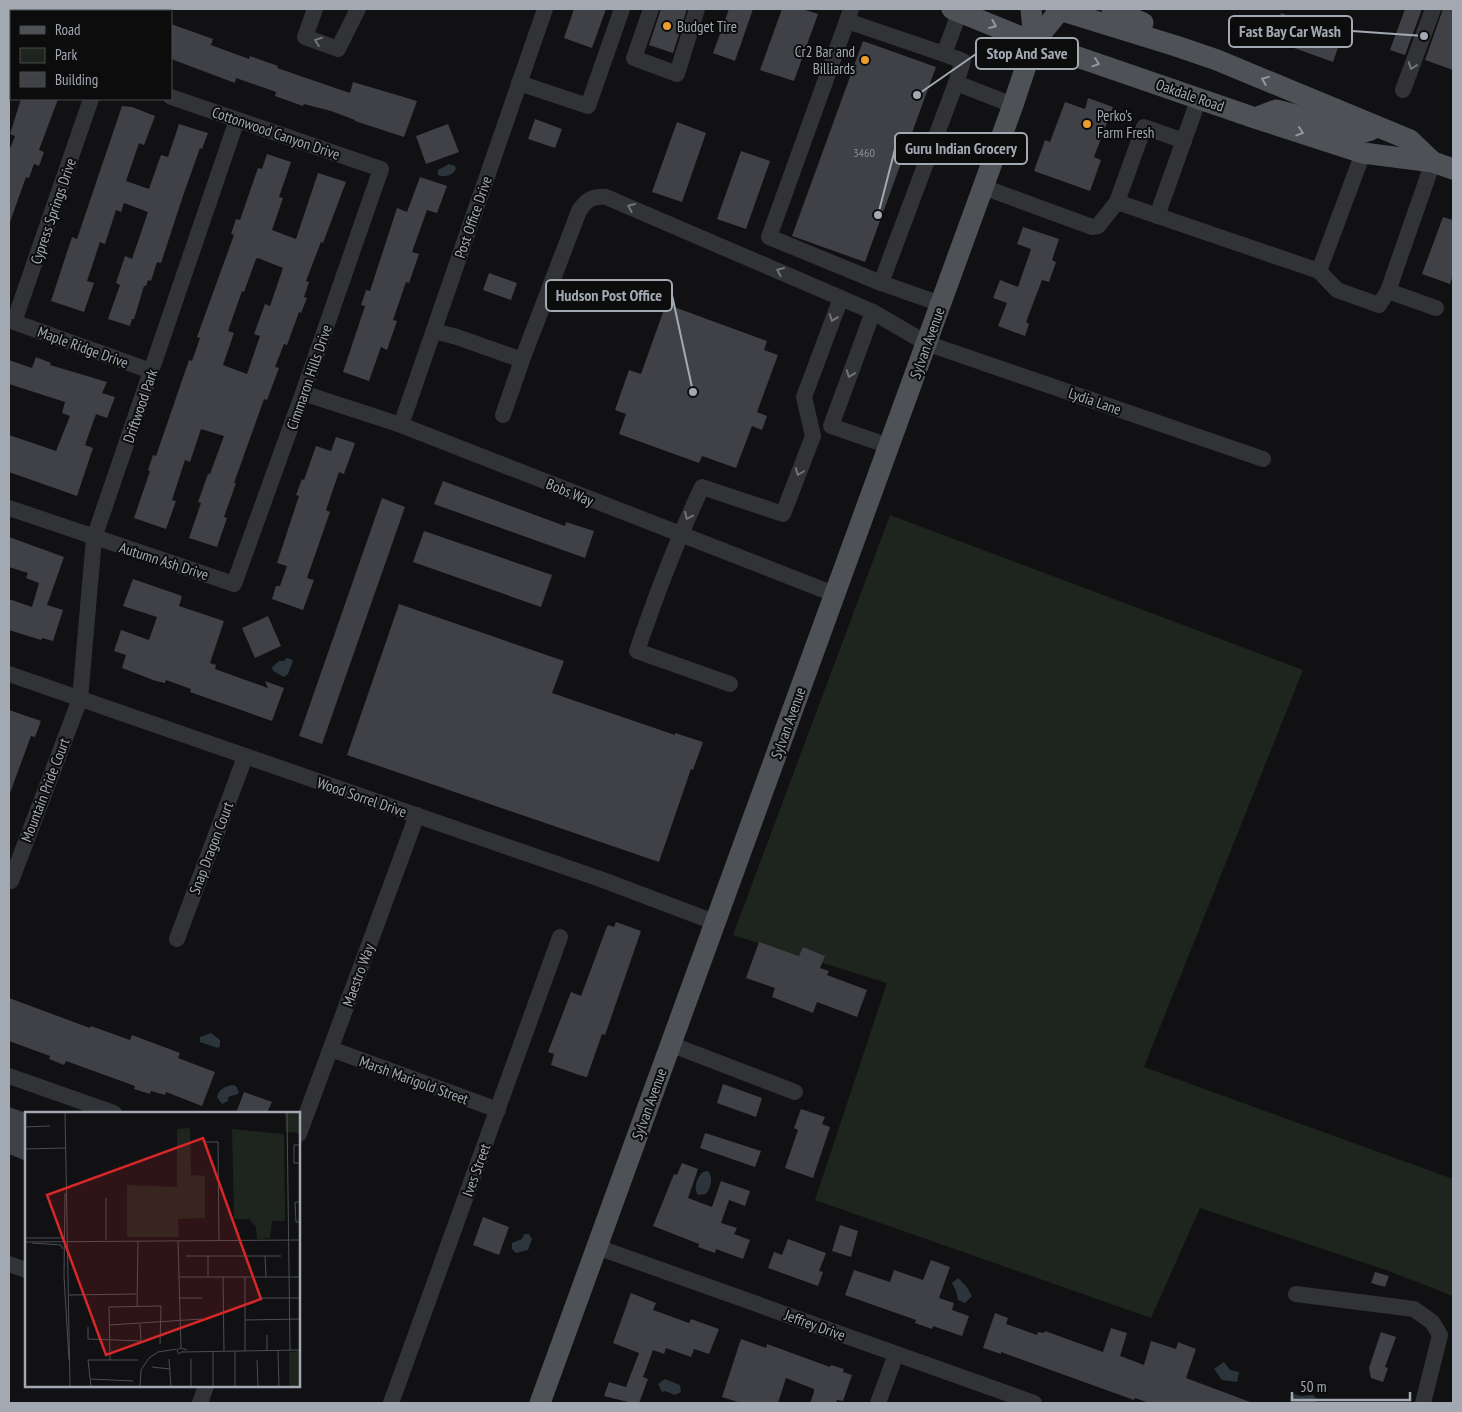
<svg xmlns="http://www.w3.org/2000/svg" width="1462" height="1412" viewBox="0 0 1462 1412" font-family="'PT Sans Narrow',sans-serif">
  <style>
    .green { fill: #1e251e }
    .water { fill: #2b353b }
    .building { fill: #404146; fill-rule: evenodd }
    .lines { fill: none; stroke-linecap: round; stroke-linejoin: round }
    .minor { stroke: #323337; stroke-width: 16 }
    .major { stroke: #4e5156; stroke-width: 21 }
    .oneway { stroke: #9297a0 }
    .oneway2 { stroke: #70747b }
    .poi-dot { fill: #eb9e30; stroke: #0c0c0d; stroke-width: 2 }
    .labels { text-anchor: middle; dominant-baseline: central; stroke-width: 4; stroke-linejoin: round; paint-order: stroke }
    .number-label { font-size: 12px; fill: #8a8f98 }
    .poi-label { font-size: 15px; fill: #a3a9b3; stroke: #0c0c0d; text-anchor: start }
    .street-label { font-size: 15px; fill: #a3a9b3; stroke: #0c0c0d }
    .inset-road { fill: none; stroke: #4b4e53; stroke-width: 1 }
    .view { fill: #d62828; fill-opacity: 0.15; stroke: #d62828; stroke-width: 2.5 }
    .inset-edge { fill: none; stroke: #a3a9b3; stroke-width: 2.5 }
    .leader { fill: none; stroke: #a3a9b3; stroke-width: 2 }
    .callout-dot { fill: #a3a9b3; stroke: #0c0c0d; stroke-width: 2 }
    .callout { fill: #0c0c0d; stroke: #a3a9b3; stroke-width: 2 }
    .callout-label { font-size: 16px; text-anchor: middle; font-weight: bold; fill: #a3a9b3 }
  </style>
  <rect width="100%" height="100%" fill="#111113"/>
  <polygon class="green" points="890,515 1303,670 1144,1067 1453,1179 1453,1296 1386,1270 1200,1208 1151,1318 815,1200 887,983 733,935"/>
  <g class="water">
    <path d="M449 164 455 166 456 169C453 175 444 178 438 175V170Z"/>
    <polygon points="286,658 291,659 293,661 288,674 284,677 273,671 272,667 279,661 284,661"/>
    <polygon points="211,1033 220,1040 220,1046 218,1048 200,1042 200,1037"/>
    <path d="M232 1085 236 1086 239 1092 238 1094 228 1097V1101L222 1104 217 1097C219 1089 224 1087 232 1085Z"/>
    <path d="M707 1171 709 1172C713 1180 711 1187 706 1194L698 1195C693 1188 697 1177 703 1172Z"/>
    <polygon points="524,1234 529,1234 532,1239 528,1250 516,1253 512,1249 512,1243 522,1239"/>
    <polygon points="958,1278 966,1286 972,1296 965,1303 958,1300 956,1291 952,1283"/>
    <polygon points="1224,1362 1230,1370 1239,1372 1237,1382 1222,1380 1214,1369"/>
    <polygon points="665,1379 680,1385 681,1392 675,1395 665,1391 662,1392 658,1384"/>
    <polygon points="1294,1394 1301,1396 1313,1395 1317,1399 1316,1402 1291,1403 1290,1397"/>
  </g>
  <g class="building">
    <polygon points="574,9 606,9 592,48 564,38"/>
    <polygon points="661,9 687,9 673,53 649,45"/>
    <polygon points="729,9 753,9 735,61 713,53"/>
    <polygon points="782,9 802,9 818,14 794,81 760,70"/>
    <polygon points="1405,9 1422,9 1405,55 1390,50"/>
    <polygon points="1443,9 1453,9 1453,70 1425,60"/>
    <polygon points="1281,13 1312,24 1312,19 1344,30 1333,62 1272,40"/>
    <polygon points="171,24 213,39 211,45 249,59 250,56 278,66 277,68 350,93 353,82 417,101 404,137 355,121 355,120 331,111 304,104 303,106 275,96 276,92 236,78 235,83 171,59"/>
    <polygon points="863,41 936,67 865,262 792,236"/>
    <polygon points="1088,98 1113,107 1094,157 1101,160 1090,191 1034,171 1045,140 1050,142 1065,102 1085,109"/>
    <polygon points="21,99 58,99 39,150 44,152 39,166 34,164 29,178 26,177 10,222 9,221 9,151 15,136 10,134"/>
    <polygon points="122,106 132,107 155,116 144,145 139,143 126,181 149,189 161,155 168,157 179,124 208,133 202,149 200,148 183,196 161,263 157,262 151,281 148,280 146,286 144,286 134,319 132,319 130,326 108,319 120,285 116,283 125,256 132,259 148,212 124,203 121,212 116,210 105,244 100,242 87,281 94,283 84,312 51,301 72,237 77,239"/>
    <polygon points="535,119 562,129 555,148 528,139"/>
    <polygon points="677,122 706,133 682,202 652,192"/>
    <polygon points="448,124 459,152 426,164 416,136"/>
    <polygon points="741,151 770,161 746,229 717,219"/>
    <path d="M267 154 291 162 279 197 283 198 272 230 296 239 318 173 346 182 323 243 321 242 306 281 309 282 304 297 307 298 301 313 299 312 287 345 284 344 275 367 279 368 267 400 264 399 234 483H236L224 517 227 518 217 547 189 538 201 503 198 502 208 474H210L224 436 201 429 190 462 185 460 172 500 176 501 166 529 134 518 150 471 148 470 153 455 156 456 189 360 192 361 200 338 197 337 234 235 231 234 236 219 240 220 258 168 262 169ZM258 258 283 268 270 306 265 304 254 334 260 336 247 374 223 365 234 333 228 331 242 291 244 292 256 259Z"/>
    <polygon points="420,177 447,186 437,213 427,210 412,252 419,254 409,283 406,282 393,320 397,321 387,350 381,347 369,381 343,372 365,306 361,305 366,290 370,291 397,208 407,212"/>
    <polygon points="1443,217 1453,220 1453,275 1450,284 1422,274"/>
    <polygon points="1023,227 1059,239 1052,260 1056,262 1049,282 1042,280 1026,322 1029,324 1025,336 998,326 1007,303 993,298 1000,280 1018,287 1031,249 1017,244"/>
    <polygon points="489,273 517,283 511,300 483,290"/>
    <polygon points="666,304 767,341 764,350 778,355 757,412 767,416 762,430 752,426 736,468 702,456 699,463 619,434 626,414 615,410 629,370 641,374"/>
    <polygon points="36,357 51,363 50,365 107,382 102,393 115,397 107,418 96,414 85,445 93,448 77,496 9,472 9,435 56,451 70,416 62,413 65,402 9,384 9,360 32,368"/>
    <polygon points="336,437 355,443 344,474 339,472 326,510 330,512 307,578 314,580 303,610 272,599 276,586 280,586 287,566 277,563 299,496 296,495 302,479 304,480 316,446 331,451"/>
    <polygon points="443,481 565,526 566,522 594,531 585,558 434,504"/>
    <polygon points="382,498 405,507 322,744 299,736"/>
    <polygon points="424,531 552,575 541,607 413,562"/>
    <polygon points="9,537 64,557 47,605 63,610 53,641 42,638 41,640 9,630 9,599 32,607 39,583 26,578 28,573 9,567"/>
    <polygon points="133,579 182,596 179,606 224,621 210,663 216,665 215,669 268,688 265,681 284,688 272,721 190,692 191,689 166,680 165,683 156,681 122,668 126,655 114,651 121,630 149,640 157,617 123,606"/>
    <polygon points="399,604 564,661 552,693 675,735 675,733 703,742 693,770 691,769 659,862 347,755"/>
    <polygon points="268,616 281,646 255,658 242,628"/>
    <polygon points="9,710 41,721 35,737 31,736 10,793 9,793"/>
    <polygon points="616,922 641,931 605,1035 602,1034 587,1077 579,1075 551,1065 554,1054 548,1052 571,992 581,996 606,929 608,925 614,927"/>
    <polygon points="759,942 799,956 803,947 825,956 820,968 829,971 827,975 867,990 857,1017 817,1002 813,1013 772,997 775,988 746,978"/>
    <polygon points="9,998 90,1028 91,1026 130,1040 132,1035 180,1053 178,1058 215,1072 202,1106 166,1092 165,1095 151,1091 150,1094 134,1089 135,1086 66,1061 64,1065 49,1059 50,1056 9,1041"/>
    <polygon points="723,1084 762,1098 756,1117 717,1103"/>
    <polygon points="244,1092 272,1102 267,1113 236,1113"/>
    <polygon points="9,1107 26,1113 26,1161 9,1154"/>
    <polygon points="801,1109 825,1117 822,1124 830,1127 813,1178 785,1168 798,1130 794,1128"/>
    <polygon points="705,1133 761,1151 755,1167 700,1148"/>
    <polygon points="682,1163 698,1169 688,1198 712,1207 721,1181 750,1191 745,1206 729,1200 721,1223 737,1228 734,1234 750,1240 743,1259 716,1249 715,1253 698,1247 699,1244 653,1226 674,1174 677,1175"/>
    <polygon points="483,1217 509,1227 499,1255 473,1245"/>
    <polygon points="840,1225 858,1231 851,1257 832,1251"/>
    <polygon points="788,1239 826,1253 819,1271 823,1272 818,1286 768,1268 774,1252 782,1255"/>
    <polygon points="931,1260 950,1267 939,1298 954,1303 952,1310 969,1316 962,1336 933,1326 932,1329 915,1323 916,1320 845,1295 854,1270 890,1282 894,1270 923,1280"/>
    <polygon points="1375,1272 1389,1276 1385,1287 1371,1283"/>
    <polygon points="631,1293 656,1303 653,1310 689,1323 691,1319 719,1329 709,1354 694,1349 691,1357 666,1348 664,1354 653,1350 643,1377 648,1379 639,1403 632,1403 604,1396 609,1382 626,1387 639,1353 613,1343"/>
    <polygon points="995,1313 1008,1318 1006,1324 1037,1335 1038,1332 1044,1333 1045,1331 1103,1352 1111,1328 1127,1333 1120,1356 1144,1365 1151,1341 1176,1349 1178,1342 1196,1349 1186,1378 1250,1402 1249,1403 1149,1403 1135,1398 1134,1400 1001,1352 1001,1354 983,1348"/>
    <polygon points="1381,1332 1396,1337 1385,1367 1388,1368 1383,1382 1371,1378 1369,1368"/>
    <polygon points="741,1339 766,1348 767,1344 830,1367 831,1365 844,1369 843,1372 852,1375 843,1401 837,1400 836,1403 810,1403 814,1392 814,1389 786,1378 778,1403 741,1403 722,1397"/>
  </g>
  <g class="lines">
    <g class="minor">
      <polyline points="315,9 305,37 338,49 358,9"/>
      <polyline points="651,9 634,58 677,74 697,9"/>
      <polyline points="851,9 847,21 944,54 960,11"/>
      <polyline points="121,11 122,9"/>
      <polyline points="847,21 769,237 881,283"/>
      <polyline points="9,41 11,42"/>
      <polyline points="944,54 963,61 956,83 1013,105"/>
      <polyline points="519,83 588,106 622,9"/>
      <polyline points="1403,90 1433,9"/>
      <polyline points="91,99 14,322 151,371"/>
      <polyline points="983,187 1092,227 1098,226 1117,202 1144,127 1184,141"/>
      <polyline points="1117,202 1319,271 1337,290 1379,305 1388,291 1433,162"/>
      <polyline points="1157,216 1199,98"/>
      <polyline points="1319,271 1363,153"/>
      <polyline points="1388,291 1436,308"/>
      <polyline points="941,304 881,283 956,83"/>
      <polyline points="873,312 831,426 889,446"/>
      <path d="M434 331 457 337 522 360 579 211C586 200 592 196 606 197L841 298"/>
      <polyline points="303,393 401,425 834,594"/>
      <polyline points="503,415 522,360"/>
      <polyline points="401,425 545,9"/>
      <polyline points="9,508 234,584 303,393 381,169 171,97"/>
      <polyline points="9,674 603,880 714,922"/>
      <path d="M730 684 637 651C656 595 677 540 702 487L783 514 813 436 804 397 841 298 873 312 926 343 1263 459"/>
      <polyline points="11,881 80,699 94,538 237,120"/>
      <polyline points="177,939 245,757"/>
      <polyline points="670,1044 795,1092"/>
      <polyline points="331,1049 498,1110"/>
      <polyline points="9,1076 114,1113"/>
      <polyline points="299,1134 417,815"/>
      <polyline points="597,1247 1034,1403"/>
      <polyline points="9,1264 26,1270"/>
      <polyline points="1296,1294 1414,1309 1432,1322 1440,1335 1423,1403"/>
      <polyline points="200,1403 206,1386"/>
      <polyline points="391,1403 560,937"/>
      <polyline points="878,1403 896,1354"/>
    </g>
    <g class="major">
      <polyline points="952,9 1034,42 1255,118 1363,153 1433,162 1453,169"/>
      <polyline points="1031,9 1034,42"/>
      <polyline points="1056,9 1176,46 1217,60 1410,140 1433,162"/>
      <polyline points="1112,9 1117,12 1143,23"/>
      <polyline points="1260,116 1276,110 1320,121 1361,133 1371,130 1374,125"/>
      <polyline points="540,1403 1013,105 1034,42 1061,9"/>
    </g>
  </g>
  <defs><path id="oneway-chevron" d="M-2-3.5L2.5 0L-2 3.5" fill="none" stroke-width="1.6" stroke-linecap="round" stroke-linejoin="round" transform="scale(1.25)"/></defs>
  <g class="oneway">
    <use href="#oneway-chevron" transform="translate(993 25) rotate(23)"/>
    <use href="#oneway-chevron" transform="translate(1096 63) rotate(19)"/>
    <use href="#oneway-chevron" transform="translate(1265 80) rotate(-158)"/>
    <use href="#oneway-chevron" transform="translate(1300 132) rotate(18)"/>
  </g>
  <g class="oneway2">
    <use href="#oneway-chevron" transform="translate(318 41) rotate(-160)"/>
    <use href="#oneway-chevron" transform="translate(1412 66) rotate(110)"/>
    <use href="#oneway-chevron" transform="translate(631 207) rotate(-157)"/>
    <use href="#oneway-chevron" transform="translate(780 271) rotate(-157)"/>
    <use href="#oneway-chevron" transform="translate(833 318) rotate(110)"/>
    <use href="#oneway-chevron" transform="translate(850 374) rotate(110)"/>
    <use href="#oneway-chevron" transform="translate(799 472) rotate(111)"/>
    <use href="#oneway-chevron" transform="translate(688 516) rotate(116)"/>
  </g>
  <g class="poi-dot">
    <circle cx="667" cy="26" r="5"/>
    <circle cx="865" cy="60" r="5"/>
    <circle cx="1087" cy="124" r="5"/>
  </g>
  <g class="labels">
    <g class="number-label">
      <text x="864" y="152">3460</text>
    </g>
    <g class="poi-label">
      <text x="677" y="26">Budget Tire</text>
      <text x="855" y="51" text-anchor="end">Cr2 Bar and<tspan x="855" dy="17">Billiards</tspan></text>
      <text x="1097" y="115">Perko's<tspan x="1097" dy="17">Farm Fresh</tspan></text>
    </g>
    <g class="street-label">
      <text transform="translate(1190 95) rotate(19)">Oakdale Road</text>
      <text transform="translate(276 133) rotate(19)">Cottonwood Canyon Drive</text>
      <text transform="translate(53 211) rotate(-71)">Cypress Springs Drive</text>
      <text transform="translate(473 217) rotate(-71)">Post Office Drive</text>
      <text transform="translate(927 343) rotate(-70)">Sylvan Avenue</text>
      <text transform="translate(83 347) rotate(20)">Maple Ridge Drive</text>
      <text transform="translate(309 377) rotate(-71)">Cimmaron Hills Drive</text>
      <text transform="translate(1095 401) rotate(19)">Lydia Lane</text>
      <text transform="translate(140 406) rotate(-71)">Driftwood Park</text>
      <text transform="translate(570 492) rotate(22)">Bobs Way</text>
      <text transform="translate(164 561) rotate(18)">Autumn Ash Drive</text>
      <text transform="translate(788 723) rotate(-70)">Sylvan Avenue</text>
      <text transform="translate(45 790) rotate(-69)">Mountain Pride Court</text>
      <text transform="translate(362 797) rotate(19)">Wood Sorrel Drive</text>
      <text transform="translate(211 848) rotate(-69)">Snap Dragon Court</text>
      <text transform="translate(358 975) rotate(-70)">Maestro Way</text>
      <text transform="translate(414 1080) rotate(20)">Marsh Marigold Street</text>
      <text transform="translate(649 1104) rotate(-70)">Sylvan Avenue</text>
      <text transform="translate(476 1170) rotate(-70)">Ives Street</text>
      <text transform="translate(815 1325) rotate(20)">Jeffrey Drive</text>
    </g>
  </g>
  <g transform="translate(25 1112)">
    <rect width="275" height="275" fill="#111113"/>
    <path d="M260 0H275V21L261 20ZM165 16 166 63 180 64V106L153 107 154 125H102V73L152 75V17ZM207 17 259 22 260 109H247L245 126 232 127 231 115 224 107H209ZM275 239V275H264V240Z" fill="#1e251e"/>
    <path class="inset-road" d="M40 0 45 275M262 0 265 239M0 15 25 14M181 30H193L194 128M275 33H269V51H275M0 37 40 36M40 81 39 164 44 248M81 86V128M275 90H270L271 110H275M0 126H39M153 129 156 236M0 130 275 128M7 131 36 133 38 137M161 144H256M240 144 241 165M154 165H275M183 165V144M198 165 199 239M220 165V239M44 183 111 182M154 186H177M237 186H275M112 194 113 129M220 208 275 207M84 213 177 207M63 215V227L116 229 115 212M158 239 154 242 152 239 155 236 162 238M210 239V275M242 239V223M253 239 254 275M157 240 275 238M144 247 146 275M85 248 84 195 136 194 135 232M232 248 233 275M127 255 145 257M66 267 108 269M66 275 63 248H113M115 275 116 258 124 246 133 240 152 237M166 275V247M188 275V239"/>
    <path class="view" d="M178 26 236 187 81 243 22 83Z"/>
    <rect width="275" height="275" class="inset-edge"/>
  </g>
  <path class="leader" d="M1424 36L1352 31M917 95L976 54M878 215L895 149M693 392L672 295"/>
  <g class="callout-dot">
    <circle cx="1424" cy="36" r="5"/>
    <circle cx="917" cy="95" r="5"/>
    <circle cx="878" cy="215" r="5"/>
    <circle cx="693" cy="392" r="5"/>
  </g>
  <g class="callout">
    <rect x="1229" y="16" width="123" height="31" rx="5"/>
    <rect x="976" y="38" width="102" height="31" rx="5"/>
    <rect x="895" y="133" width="132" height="31" rx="5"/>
    <rect x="546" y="280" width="126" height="31" rx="5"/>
  </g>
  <g class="callout-label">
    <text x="1290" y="37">Fast Bay Car Wash</text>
    <text x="1027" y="59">Stop And Save</text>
    <text x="961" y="154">Guru Indian Grocery</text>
    <text x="609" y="301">Hudson Post Office</text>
  </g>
  <rect width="1462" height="1412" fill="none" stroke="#a3a9b3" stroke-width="20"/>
  <rect x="10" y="10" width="162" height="90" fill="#0c0c0d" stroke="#484b4f"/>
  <rect x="20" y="26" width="25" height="8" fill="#4e5156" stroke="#484b4f"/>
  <text x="55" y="35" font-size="15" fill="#a3a9b3">Road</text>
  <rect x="20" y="48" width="25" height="15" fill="#1e251e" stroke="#484b4f"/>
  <text x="55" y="60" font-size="15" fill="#a3a9b3">Park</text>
  <rect x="20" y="72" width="25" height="15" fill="#404146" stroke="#484b4f"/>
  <text x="55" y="85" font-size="15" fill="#a3a9b3">Building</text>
  <path d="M1292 1392v8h118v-8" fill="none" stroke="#a3a9b3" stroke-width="2.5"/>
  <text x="1300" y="1392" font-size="15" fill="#a3a9b3" stroke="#0c0c0d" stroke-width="4" paint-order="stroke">50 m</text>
</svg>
